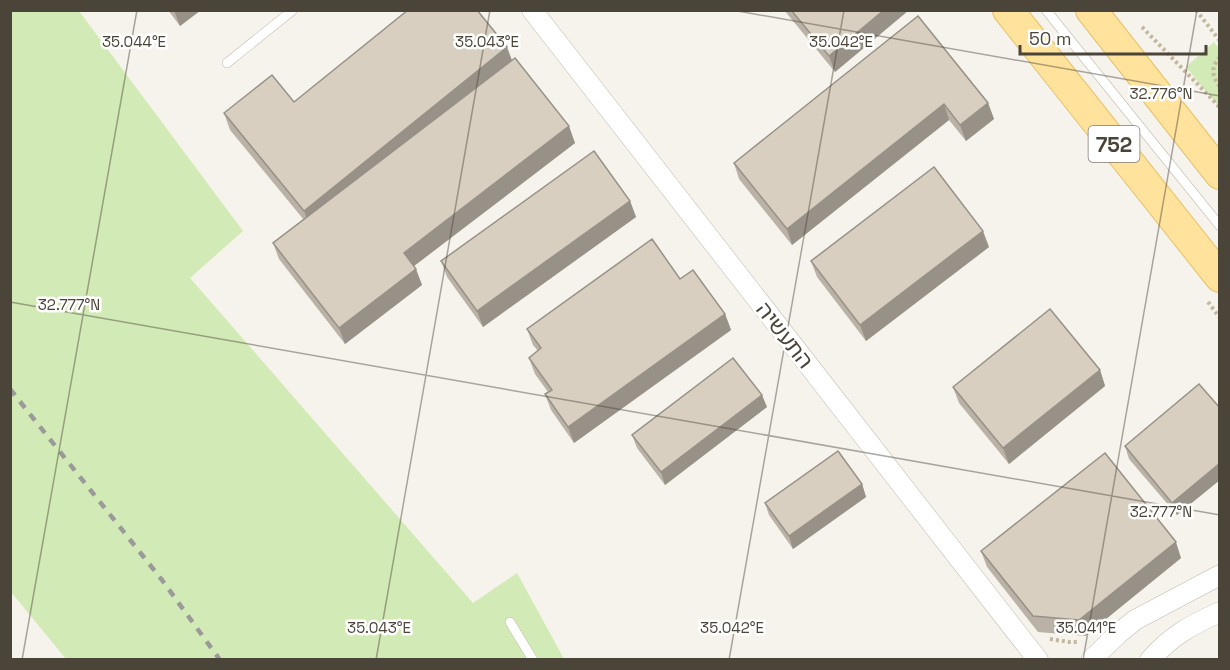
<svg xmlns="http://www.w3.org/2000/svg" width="1230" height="670" viewBox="0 0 1230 670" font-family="'Space Grotesk','Noto Sans Hebrew',sans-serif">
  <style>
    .green { fill: #d2eab5 }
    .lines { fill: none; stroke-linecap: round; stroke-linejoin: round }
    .service-casing { stroke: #c2bbae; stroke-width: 10 }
    .minor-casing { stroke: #c2bbae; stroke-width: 21 }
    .primary-casing { stroke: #e6c16a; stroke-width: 32 }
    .path { stroke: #c4b79f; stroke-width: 4; stroke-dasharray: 3 3; stroke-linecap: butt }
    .service { stroke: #fff; stroke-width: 9 }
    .minor { stroke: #fff; stroke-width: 20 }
    .primary { stroke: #ffe39c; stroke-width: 30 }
    .rail { stroke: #9a9a9a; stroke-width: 4.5; stroke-dasharray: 8 8; stroke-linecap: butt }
    .wall { fill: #bab2a6 }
    .shaded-wall { fill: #979187 }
    .building { fill: #d8cfc1; stroke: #979187; stroke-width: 1.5 }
    .ticks { fill: none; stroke: #4b4439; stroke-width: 1.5; stroke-opacity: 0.45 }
    .labels { text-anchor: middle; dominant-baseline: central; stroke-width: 5; stroke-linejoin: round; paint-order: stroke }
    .shield { fill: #fff; stroke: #817c74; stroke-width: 1.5 }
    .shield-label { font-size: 21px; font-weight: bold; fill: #4b4439 }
    .street-label { font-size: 22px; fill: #4b4439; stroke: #fff }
    .ticks-label { font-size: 15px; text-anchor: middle; fill: #4b4439; stroke: #fff; stroke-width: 5; stroke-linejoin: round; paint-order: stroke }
  </style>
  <rect width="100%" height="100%" fill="#f6f3ec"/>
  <g class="green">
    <polygon points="10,11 79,11 243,231 190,278 473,603 517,573 564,659 66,659 11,592"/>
    <polygon points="1214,42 1219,48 1219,107 1186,67"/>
  </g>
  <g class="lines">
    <defs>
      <g id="service">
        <polyline points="1046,10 1220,226"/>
        <polyline points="227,63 293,10"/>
        <polyline points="510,622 533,660"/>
      </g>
      <g id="minor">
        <polyline points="532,10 1038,660"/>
        <polyline points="1091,660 1119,633 1135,620 1220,575"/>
        <path d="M1150 660C1171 636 1191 625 1220 612"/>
      </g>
      <g id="primary">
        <polyline points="1008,10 1220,277"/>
        <polyline points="1091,10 1220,174"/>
      </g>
    </defs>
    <use href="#service" class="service-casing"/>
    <use href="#minor" class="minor-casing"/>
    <use href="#primary" class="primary-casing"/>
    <g class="path">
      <polyline points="1196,10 1220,41"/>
      <polyline points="1142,27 1211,98 1220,108"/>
      <path d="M1220 57C1210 68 1212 76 1220 87"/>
      <polyline points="1208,302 1220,318"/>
      <polyline points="1050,639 1069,642 1078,642"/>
    </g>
    <use href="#service" class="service"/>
    <use href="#minor" class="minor"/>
    <use href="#primary" class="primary"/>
    <polyline class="rail" points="10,389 162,580 220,660"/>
  </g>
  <g class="wall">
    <polygon points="168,10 201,10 180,26"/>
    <polygon points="784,10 909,10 835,72"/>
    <polygon points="918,16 988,103 994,119 966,141 949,120 792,245 739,179 734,163"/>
    <polygon points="512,60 575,143 414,266 422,285 345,344 279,259 273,243 304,220 230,130 224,113 294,102"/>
    <polygon points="630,201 636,217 483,327 447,277 441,261"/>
    <polygon points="989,247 866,341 817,277 811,261"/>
    <polygon points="680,279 725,314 731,330 574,443 551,410 545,394 548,392 535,374 529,358 538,351 533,345 527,329"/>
    <polygon points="1100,370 1105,386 1009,464 959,403 953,387"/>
    <polygon points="1199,384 1177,515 1129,459 1125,446"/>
    <polygon points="767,407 665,485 637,448 632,435"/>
    <polygon points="862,484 866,497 793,549 769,515 765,503"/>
    <polygon points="981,551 1181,558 1085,636 1038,632 987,567"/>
  </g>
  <g class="shaded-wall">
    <polygon points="174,10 201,10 180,26"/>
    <polygon points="884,10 909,10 835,72 829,56"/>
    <polygon points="507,47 513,63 310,227 304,211"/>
    <polygon points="988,103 994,119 966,141 960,125"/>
    <polygon points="944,104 949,120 792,245 787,229"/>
    <polygon points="569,126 575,143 410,269 404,253"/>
    <polygon points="630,201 636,217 483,327 477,311"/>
    <polygon points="983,231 989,247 866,341 860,325"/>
    <polygon points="416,269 422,285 345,344 339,328"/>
    <polygon points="725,314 731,330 574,443 568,427"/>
    <polygon points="1100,370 1105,386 1009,464 1003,448"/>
    <polygon points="762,395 767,407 665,485 661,472"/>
    <polygon points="1220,463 1220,480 1177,515 1172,503"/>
    <polygon points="862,484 866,497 793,549 789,536"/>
    <polygon points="1176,542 1181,558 1085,636 1079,620"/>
  </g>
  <g class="building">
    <polygon points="408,10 477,10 507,47 304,211 224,113 272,75 294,102"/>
    <polygon points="791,10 884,10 829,56"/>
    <polygon points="918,16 988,103 960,125 944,104 787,229 734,163"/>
    <polygon points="515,58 569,126 404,253 416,269 339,328 273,243"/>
    <polygon points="594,151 630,201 477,311 441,261"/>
    <polygon points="934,167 983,231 860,325 811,261"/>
    <polygon points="652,239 680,279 693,270 725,314 568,427 545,394 552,390 529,358 541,348 527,329"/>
    <polygon points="1050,309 1100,370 1003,448 953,387"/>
    <polygon points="733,358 762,395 661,472 632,435"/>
    <polygon points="1199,384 1220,408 1220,463 1172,503 1125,446"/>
    <polygon points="838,451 862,484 789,536 765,503"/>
    <polygon points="1105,453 1176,542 1079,620 1033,616 981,551"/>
  </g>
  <path class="ticks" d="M732 10 1220 96M10 302 1220 515M22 660 137 10M376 660 490 10M729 660 844 10M1083 660 1197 10"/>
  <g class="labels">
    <rect class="shield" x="1088.5" y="126" width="51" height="36" rx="4.5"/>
    <g class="shield-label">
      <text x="1114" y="144">752</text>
    </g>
    <g class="street-label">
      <text transform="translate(785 335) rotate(52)">התעשיה</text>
    </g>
  </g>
  <g class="ticks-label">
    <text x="134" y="47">35.044°E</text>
    <text x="487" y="47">35.043°E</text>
    <text x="841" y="47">35.042°E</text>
    <text x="1161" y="99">32.776°N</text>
    <text x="69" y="310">32.777°N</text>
    <text x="1161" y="517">32.777°N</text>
    <text x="379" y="633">35.043°E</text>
    <text x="732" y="633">35.042°E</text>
    <text x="1086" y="633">35.041°E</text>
  </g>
  <rect width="1230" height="670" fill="none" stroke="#4b4439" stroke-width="24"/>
  <path d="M1020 45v9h186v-9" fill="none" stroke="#4b4439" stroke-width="3"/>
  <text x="1029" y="45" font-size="18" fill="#4b4439" stroke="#ffffff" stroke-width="4.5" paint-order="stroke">50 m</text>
</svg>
